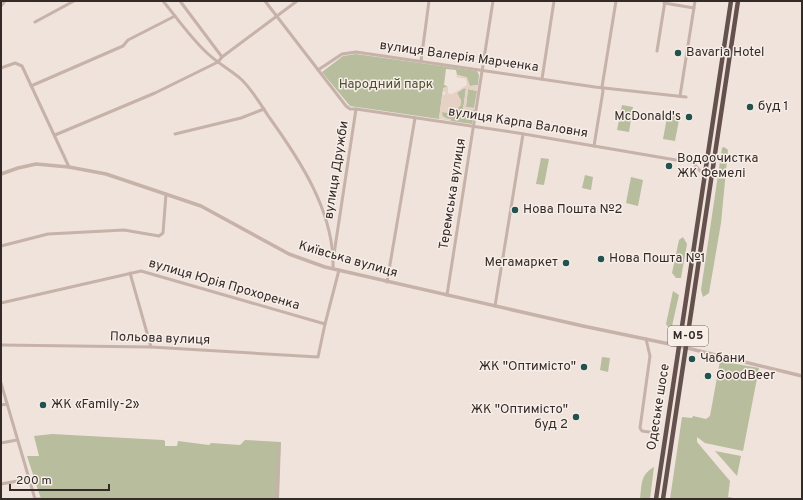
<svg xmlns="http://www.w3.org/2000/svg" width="803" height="500" viewBox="0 0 803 500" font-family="Overpass,sans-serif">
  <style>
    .green { fill: #b8bd9e }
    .plaza { fill: #e6d2c5; fill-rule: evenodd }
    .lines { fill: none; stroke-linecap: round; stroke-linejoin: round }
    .minor { stroke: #c6b2a9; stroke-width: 3 }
    .tertiary { stroke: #c6b2a9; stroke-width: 3.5 }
    .trunk { stroke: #64514e; stroke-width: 4.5 }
    .poi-dot { fill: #22524d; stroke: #f8eee8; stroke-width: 1.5 }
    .labels { text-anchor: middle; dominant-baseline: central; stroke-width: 3; stroke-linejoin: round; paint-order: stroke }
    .shield { fill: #f8eee8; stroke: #6f6562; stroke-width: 1 }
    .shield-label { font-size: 12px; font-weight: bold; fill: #342a28 }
    .poi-label { font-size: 13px; fill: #342a28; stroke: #f8eee8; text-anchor: start }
    .street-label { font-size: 13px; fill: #342a28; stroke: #f8eee8 }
    .park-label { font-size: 13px; fill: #4a502f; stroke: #f8eee8 }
  </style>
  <rect width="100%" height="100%" fill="#efe3dc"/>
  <g class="green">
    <path d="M356 54 477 71 479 75 478 85 470 86C465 78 468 77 457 75L456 70 446 69 444 85 447 86 446 88 443 89 439 119 350 106 322 72 343 56Z"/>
    <polygon points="464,88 466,88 463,110 454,112 458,109 459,97 457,93"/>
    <polygon points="468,89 477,91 474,108 466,107"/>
    <polygon points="622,105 633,107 629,132 617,130"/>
    <polygon points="465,109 474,110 472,124 451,121 442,116 442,112 459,114"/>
    <polygon points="668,112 680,115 675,141 663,139"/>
    <polygon points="724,147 728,150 721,223 709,293 703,297 701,290 722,148"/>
    <polygon points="541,158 549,159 544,185 536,184"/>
    <polygon points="585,175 593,177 591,190 582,188"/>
    <polygon points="631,177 643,180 638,206 626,203"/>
    <polygon points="683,237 687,244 681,278 676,278 672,273 679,240"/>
    <polygon points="673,291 679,295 672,326 668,327 666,324"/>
    <polygon points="602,357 610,358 608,372 600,370"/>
    <polygon points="720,361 759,368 743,451 705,443 697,437 697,442 730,481 728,497 739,499 670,499 682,417 692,418 693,416 706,419 710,416"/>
    <polygon points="52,434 163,440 165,441 165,446 177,446 178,441 209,445 211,443 240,445 245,440 281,442 279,499 41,499 27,456 39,456 34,436"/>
    <polygon points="715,451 741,456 737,476"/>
    <path d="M654 467 650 499H640C642 484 640 475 654 467Z"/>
  </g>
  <path class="plaza" d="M457 75 467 77 470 86 478 85 477 91 468 89 466 107 474 108V110L466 109 463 114H459L442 112 443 118 451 119V121L439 119 442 95H445V92L443 91V88L448 86V93L452 94 467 85 466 79 456 77ZM463 88 466 89 463 110 454 112 461 105V100L457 93Z"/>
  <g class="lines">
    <g class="minor">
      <path d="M163 1C177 18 190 37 206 52 217 63 231 70 242 80 253 91 261 105 269 117 300 160 335 213 333 269"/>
      <polyline points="180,1 222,57"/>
      <polyline points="265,1 346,106 350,109 356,109 334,254"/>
      <polyline points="664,3 694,8"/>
      <polyline points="1,6 5,1"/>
      <polyline points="35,22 74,1"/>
      <polyline points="657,51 665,1"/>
      <polyline points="421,61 429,1"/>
      <polyline points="1,68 15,63 22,66 69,167"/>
      <polyline points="318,70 342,54 356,52 595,87 686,97"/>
      <polyline points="542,79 554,1"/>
      <polyline points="31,86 123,46 128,40 175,16"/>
      <polyline points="680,96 695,1"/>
      <polyline points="356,109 518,133 676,160"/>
      <polyline points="175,134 241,118 264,109"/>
      <polyline points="55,135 155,93 218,62 222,57 297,1"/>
      <polyline points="594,146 603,91 602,87 616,1"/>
      <polyline points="693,163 704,175"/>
      <polyline points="693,163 708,157"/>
      <polyline points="1,246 48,234 124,230 159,236 163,233 166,194"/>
      <polyline points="130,273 151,347"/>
      <polyline points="387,282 415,118"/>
      <polyline points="447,295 493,1"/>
      <polyline points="1,303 141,271 325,324"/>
      <polyline points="495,306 523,134"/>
      <polyline points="646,339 650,356 640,428 642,431 656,433"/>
      <polyline points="1,345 151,347 318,357 325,324 339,270"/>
      <polyline points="1,383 35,499"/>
      <polyline points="1,405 7,404"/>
      <polyline points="1,443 17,440"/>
      <polyline points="1,484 29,479"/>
      <polyline points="34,499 43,499"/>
      <polyline points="277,499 279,445"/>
    </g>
    <polyline class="tertiary" points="1,174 18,168 36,164 69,167 106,174 201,206 289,254 325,267 583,326 679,346 802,376"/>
    <g class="trunk">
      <polyline points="656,499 731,1"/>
      <polyline points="663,499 738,1"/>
    </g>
  </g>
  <g class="poi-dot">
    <circle cx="678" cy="53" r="4"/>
    <circle cx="750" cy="107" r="4"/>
    <circle cx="689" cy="117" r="4"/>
    <circle cx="669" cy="166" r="4"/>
    <circle cx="515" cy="210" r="4"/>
    <circle cx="601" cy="259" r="4"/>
    <circle cx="566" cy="263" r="4"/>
    <circle cx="692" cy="359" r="4"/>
    <circle cx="584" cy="367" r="4"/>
    <circle cx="708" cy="376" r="4"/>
    <circle cx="43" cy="405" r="4"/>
    <circle cx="576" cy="417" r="4"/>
  </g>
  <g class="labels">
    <rect class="shield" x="668" y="326" width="40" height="20" rx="3"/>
    <g class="shield-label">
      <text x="688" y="336">М-05</text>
    </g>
    <g class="poi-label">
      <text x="686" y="53">Bavaria Hotel</text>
      <text x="758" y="107">буд 1</text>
      <text x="681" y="117" text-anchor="end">McDonald's</text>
      <text x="677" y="159">Водоочистка<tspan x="677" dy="15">ЖК Фемелі</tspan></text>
      <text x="523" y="210">Нова Пошта №2</text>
      <text x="609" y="259">Нова Пошта №1</text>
      <text x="558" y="263" text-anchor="end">Мегамаркет</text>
      <text x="700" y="359">Чабани</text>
      <text x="576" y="367" text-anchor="end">ЖК "Оптимісто"</text>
      <text x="716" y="376">GoodBeer</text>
      <text x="51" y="405">ЖК «Family-2»</text>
      <text x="568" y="410" text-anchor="end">ЖК "Оптимісто"<tspan x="568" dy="15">буд 2</tspan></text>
    </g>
    <g class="street-label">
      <text transform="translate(459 57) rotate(8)">вулиця Валерія Марченка</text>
      <text transform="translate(518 123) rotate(9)">вулиця Карпа Валовня</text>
      <text transform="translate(337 170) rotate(-81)">вулиця Дружби</text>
      <text transform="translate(453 194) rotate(-81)">Теремська вулиця</text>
      <text transform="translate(348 260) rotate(16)">Київська вулиця</text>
      <text transform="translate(224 285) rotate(16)">вулиця Юрія Прохоренка</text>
      <text transform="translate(160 339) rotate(2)">Польова вулиця</text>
      <text transform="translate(659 407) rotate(-81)">Одеське шосе</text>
    </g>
    <g class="park-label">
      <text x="386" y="85">Народний парк</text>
    </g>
  </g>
  <rect width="803" height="500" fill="none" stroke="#342a28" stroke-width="4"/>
  <path d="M10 484v6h99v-6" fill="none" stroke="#342a28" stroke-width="2"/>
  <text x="16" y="484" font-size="12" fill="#342a28" stroke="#f8eee8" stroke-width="3" paint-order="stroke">200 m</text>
</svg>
